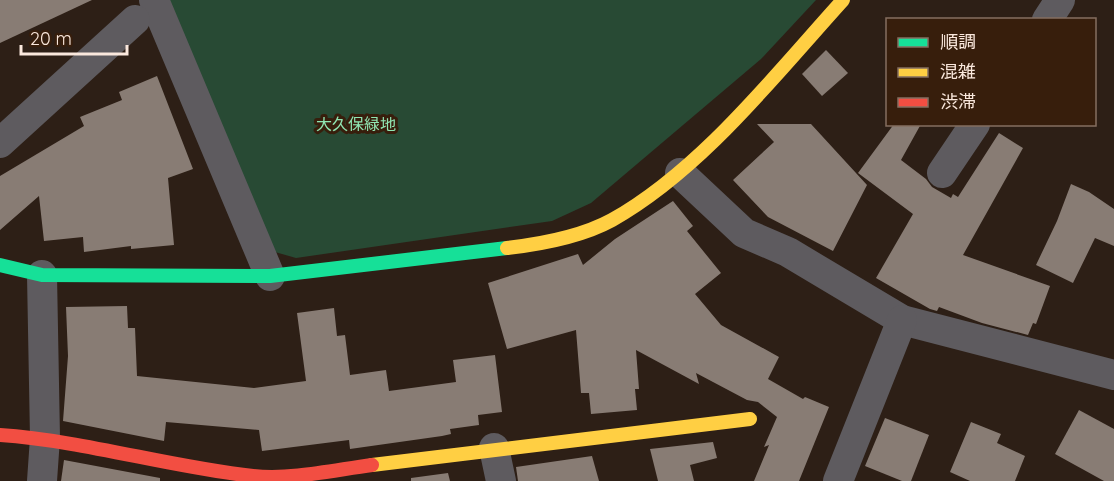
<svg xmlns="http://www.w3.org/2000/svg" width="1114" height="481" viewBox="0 0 1114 481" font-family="Quicksand,'Noto Sans JP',sans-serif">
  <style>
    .green { fill: #284a34 }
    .building { fill: #887c74 }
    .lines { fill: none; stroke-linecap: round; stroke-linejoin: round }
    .street { stroke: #5e5b5f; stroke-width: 30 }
    .fast { stroke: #16e098; stroke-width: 14 }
    .slow { stroke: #ffcf43; stroke-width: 14 }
    .jam { stroke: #f24e42; stroke-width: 14 }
    .labels { text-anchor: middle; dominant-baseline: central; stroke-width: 6; stroke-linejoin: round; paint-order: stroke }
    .park-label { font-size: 16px; fill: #90e6b3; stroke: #371e0c }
  </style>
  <rect width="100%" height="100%" fill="#2d1f16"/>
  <polygon class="green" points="169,0 816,0 761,59 591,203 552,221 296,258 275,252"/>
  <g class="building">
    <polygon points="0,0 92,0 0,43"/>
    <polygon points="826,50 848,73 822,96 802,74"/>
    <polygon points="157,76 193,169 168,178 174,245 131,249 131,246 84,252 83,237 44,241 39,196 0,230 0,176 84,126 80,117 122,100 119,92"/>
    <polygon points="757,124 811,124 867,185 833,251 768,217 733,180 774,142"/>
    <polygon points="894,124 921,124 901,160 926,179 932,187 951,198 953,194 958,197 999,133 1023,148 963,255 1050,286 1036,324 1033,323 1028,335 982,323 939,307 937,311 930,309 876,278 913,214 858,173"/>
    <polygon points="1071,184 1089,192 1114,209 1114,246 1095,238 1073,283 1036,265 1057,221"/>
    <polygon points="673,201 693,226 687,231 721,273 695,294 721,325 779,357 768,379 803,399 805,397 829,407 799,481 754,481 769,445 764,447 777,417 758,402 747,400 696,373 699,384 636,350 639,389 635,389 637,410 591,414 589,393 581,393 576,330 507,349 488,283 578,254 583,265 615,239"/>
    <polygon points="127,306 128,328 135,328 137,376 254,388 306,381 297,313 334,308 337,336 345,335 350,375 386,370 389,391 456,382 453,360 495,355 502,412 478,415 479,425 450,429 451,434 442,436 350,449 349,440 262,451 259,430 166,422 164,441 63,421 68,356 66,307"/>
    <polygon points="1079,410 1114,429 1114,481 1104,481 1055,454"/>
    <polygon points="885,418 929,435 911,481 902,481 865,466"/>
    <polygon points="971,422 1001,434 997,443 1025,456 1015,481 970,481 950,472"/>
    <polygon points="713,442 717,458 690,465 694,481 658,481 650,449"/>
    <polygon points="592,456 599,481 518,481 516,467"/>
    <polygon points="64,460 160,478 160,481 61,481"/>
    <polygon points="448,473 450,481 411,481 411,478"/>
  </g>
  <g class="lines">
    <g class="street">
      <polyline points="154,0 270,276"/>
      <polyline points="1047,20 1060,0"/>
      <polyline points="0,143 135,20"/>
      <polyline points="680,173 744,233 788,252 902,320 1114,375"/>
      <polyline points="942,173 975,124"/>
      <polyline points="42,275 45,438 42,481"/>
      <polyline points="494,448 501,481"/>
      <polyline points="838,481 902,320"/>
    </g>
    <polyline class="fast" points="0,265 42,275 270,276 507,248"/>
    <g class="slow">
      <path d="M507 248C542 244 581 237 612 220 701 170 775 75 843 0"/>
      <polyline points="372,465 750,419"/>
    </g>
    <path class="jam" d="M0 435C86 441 168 467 253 476 292 480 334 470 372 465"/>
  </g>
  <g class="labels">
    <g class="park-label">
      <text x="356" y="124">大久保緑地</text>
    </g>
  </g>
  <rect x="886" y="18" width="210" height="108" fill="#371e0c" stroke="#856f60" stroke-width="1.5"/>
  <rect x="898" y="38" width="30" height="9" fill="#16e098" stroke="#856f60" stroke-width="1.5"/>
  <text x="940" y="48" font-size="18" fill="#fae8dd">順調</text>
  <rect x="898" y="68" width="30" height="9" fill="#ffcf43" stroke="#856f60" stroke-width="1.5"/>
  <text x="940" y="78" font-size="18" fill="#fae8dd">混雑</text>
  <rect x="898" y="98" width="30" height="9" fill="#f24e42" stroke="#856f60" stroke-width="1.5"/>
  <text x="940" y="108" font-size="18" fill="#fae8dd">渋滞</text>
  <path d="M21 45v9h106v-9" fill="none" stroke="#fae8dd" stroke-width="3"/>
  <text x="30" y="45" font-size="18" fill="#fae8dd" stroke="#371e0c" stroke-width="4.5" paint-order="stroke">20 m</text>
</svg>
